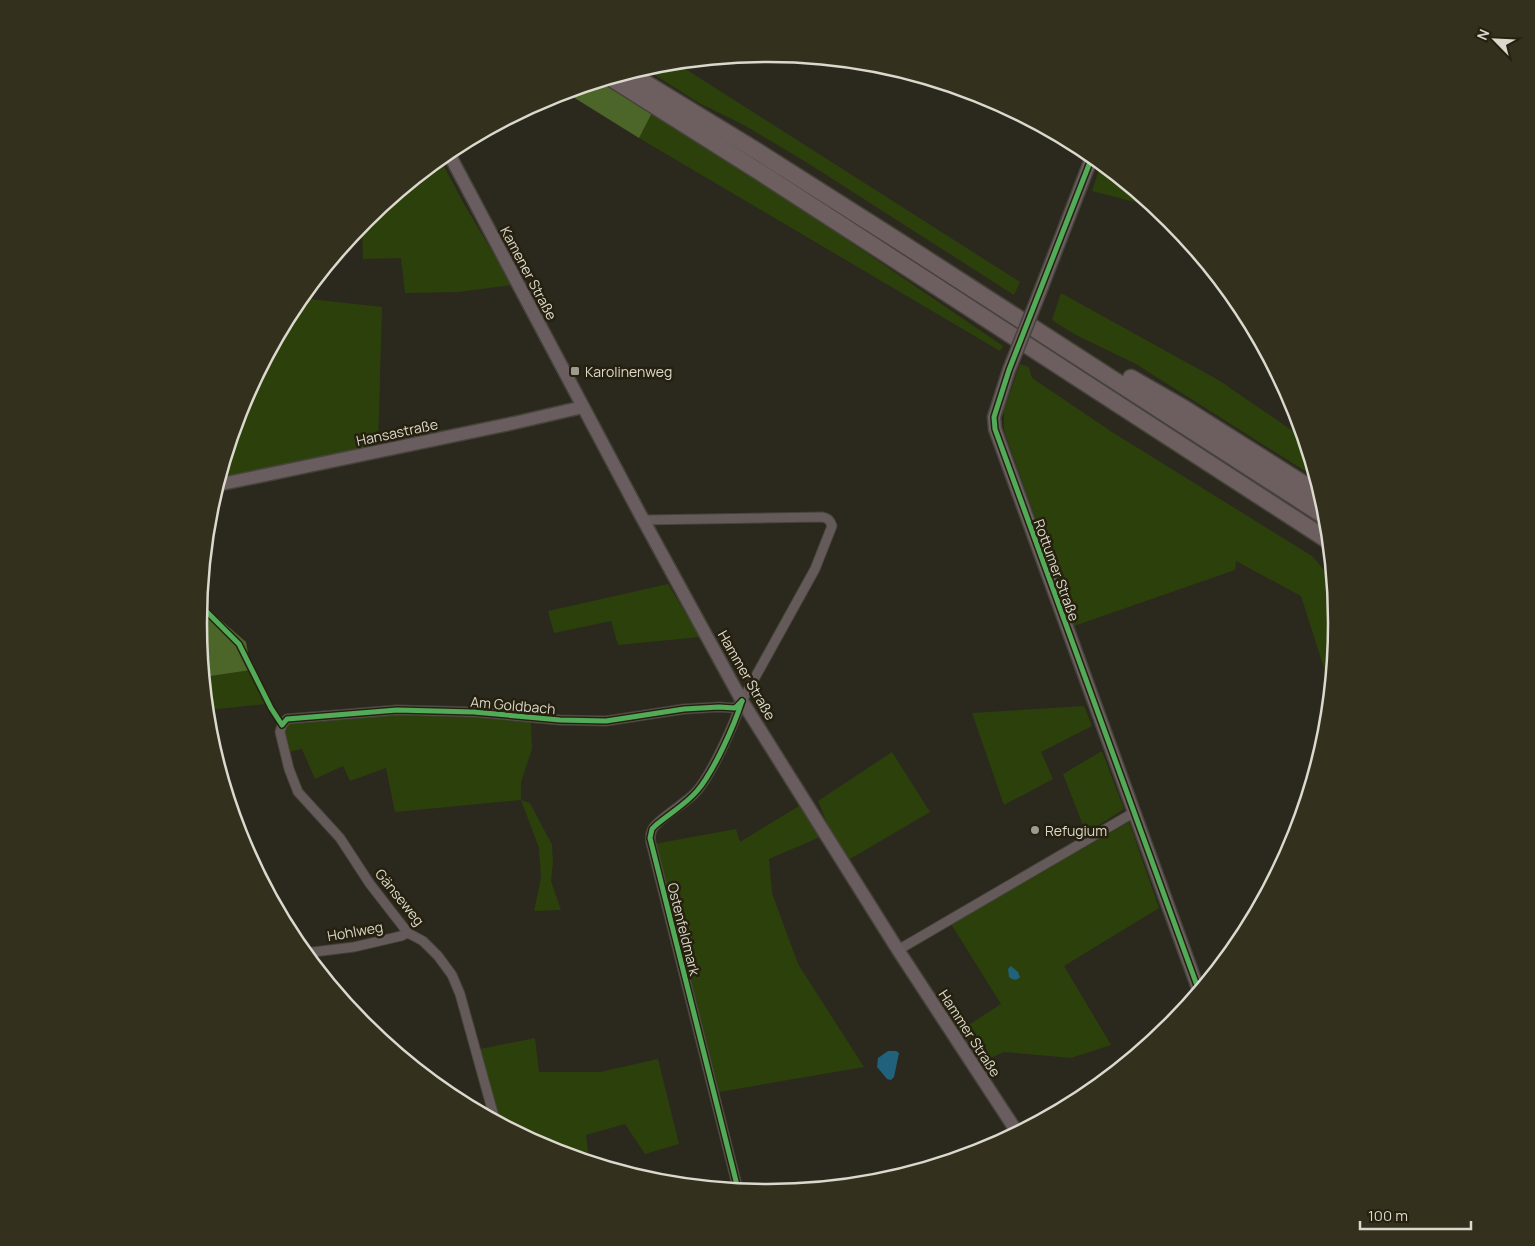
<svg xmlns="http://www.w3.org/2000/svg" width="1535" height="1246" viewBox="0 0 1535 1246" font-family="Manrope,sans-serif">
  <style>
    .green { fill: #2c400b }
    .forest { fill: #4c6629 }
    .water { fill: #20617b }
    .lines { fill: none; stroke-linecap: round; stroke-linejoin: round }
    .street-casing { stroke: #46433b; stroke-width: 11 }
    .secondary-casing { stroke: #46433b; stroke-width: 15 }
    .highway-casing { stroke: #46433b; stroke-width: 19 }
    .street { stroke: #645a5a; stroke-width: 9 }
    .secondary { stroke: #695d5f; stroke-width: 12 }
    .highway { stroke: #6d5f60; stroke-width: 16 }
    .secondary-bridge-casing { stroke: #46433b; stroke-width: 15; stroke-linecap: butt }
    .secondary-bridge { stroke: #695d5f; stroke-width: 12 }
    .cycleway-casing { stroke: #26210f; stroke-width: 8 }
    .cycleway { stroke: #51ab58; stroke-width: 5 }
    .poi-dot { fill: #9d9a90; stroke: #26210f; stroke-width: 2 }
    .labels { text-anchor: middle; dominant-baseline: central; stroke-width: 5; stroke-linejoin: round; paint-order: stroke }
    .street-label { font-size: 14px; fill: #dbd8cd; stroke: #26210f }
    .poi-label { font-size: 14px; fill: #dbd8cd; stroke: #26210f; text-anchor: start }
    .rim { fill: none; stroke: #dbd8cd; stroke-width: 2.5 }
  </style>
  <rect width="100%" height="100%" fill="#2b281e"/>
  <g class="green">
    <polygon points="676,63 1020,282 1014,295 806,162 744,125 699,103 644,68 657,65"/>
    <polygon points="652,113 755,177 1003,346 1000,351 639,138"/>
    <polygon points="440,159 464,204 512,285 458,292 405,293 401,258 363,259 362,224"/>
    <polygon points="1101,164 1154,207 1092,191"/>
    <polygon points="1061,293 1220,381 1303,438 1316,478 1136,364 1074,334 1052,320"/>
    <polygon points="301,298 382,307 378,447 219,479 242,405 294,307"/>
    <polygon points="1020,364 1029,367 1032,378 1112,432 1312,556 1332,579 1337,623 1330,687 1301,596 1236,561 1235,570 1074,626 1004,430 1004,410"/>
    <polygon points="668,584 700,637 618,645 611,621 554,633 548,611"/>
    <polygon points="251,670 266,704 207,710 204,677"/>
    <polygon points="1084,706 1092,726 1041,752 1053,779 1004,805 972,713"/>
    <polygon points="418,713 475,714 531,721 532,749 521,782 521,800 530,803 552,845 553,862 551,881 561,910 534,911 541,878 539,848 521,800 395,812 386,768 350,781 343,766 315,779 302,749 289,752 284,731 289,724"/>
    <polygon points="1102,751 1124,809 1086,833 1063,774"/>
    <polygon points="892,752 930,812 850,859 831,833 818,801"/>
    <polygon points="799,806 820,837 769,859 772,893 798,964 864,1067 719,1092 654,844 736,829 740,842"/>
    <polygon points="1129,822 1159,908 1064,966 1111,1045 1071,1058 1004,1052 986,1060 964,1028 1001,1004 951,924"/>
    <polygon points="535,1038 539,1072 600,1072 658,1059 679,1144 645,1154 625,1124 586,1135 589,1161 549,1149 500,1122 480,1049"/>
  </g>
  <g class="forest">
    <polygon points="602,81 652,113 639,138 565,92"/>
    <polygon points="200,602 246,642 251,670 204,677 198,623"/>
  </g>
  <g class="water">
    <path d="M1011 966 1018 972 1020 977C1016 981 1013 980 1009 977L1008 969Z"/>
    <polygon points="888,1051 896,1051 899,1053 894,1077 891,1080 887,1079 877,1067 878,1058"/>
  </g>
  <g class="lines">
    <defs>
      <g id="street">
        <path d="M643 520 822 517C828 518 830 520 832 526L815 569 742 701C734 724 711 777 694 794 684 804 660 818 653 828 650 833 650 838 651 843L738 1189"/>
        <polyline points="898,950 1133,813"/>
        <polyline points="305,953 354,947 401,936 408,933"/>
        <polyline points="495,1120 460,994 452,975 438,956 423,941 408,933 370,884 340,838 298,792 289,769 280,732 282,725 287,719 397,710 474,712 560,720 606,721 684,709 719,707 735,708 742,701"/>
      </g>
      <g id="secondary">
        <polyline points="448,152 640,514 742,701 898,950 1017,1132"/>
        <polyline points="1036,302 1092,157"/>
        <polyline points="1009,370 994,417 995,429 1199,991"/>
        <polyline points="217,485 514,423 583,407"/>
      </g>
      <g id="highway">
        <polyline points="629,73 760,153 900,242 1326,517"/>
        <polyline points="611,78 763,174 1329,541"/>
        <polyline points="1131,378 1185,409 1321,495"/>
      </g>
    </defs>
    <use href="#street" class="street-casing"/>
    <use href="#secondary" class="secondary-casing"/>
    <use href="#highway" class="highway-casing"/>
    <use href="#street" class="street"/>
    <use href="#secondary" class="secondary"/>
    <use href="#highway" class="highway"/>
    <defs>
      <polyline id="secondary-bridge" points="1009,370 1036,302"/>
    </defs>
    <use href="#secondary-bridge" class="secondary-bridge-casing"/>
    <use href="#secondary-bridge" class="secondary-bridge"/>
    <defs>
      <g id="cycleway">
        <polyline points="1092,157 1009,370 994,417 995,429 1199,991"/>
        <polyline points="200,605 239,644 271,708 282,725 287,719 397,710 474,712 560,720 606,721 684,709 719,707 735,708 742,701"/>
        <path d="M738 1189 650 838 652 829 656 825C669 814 686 804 697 791 714 771 734 726 742 701"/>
      </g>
    </defs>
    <use href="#cycleway" class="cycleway-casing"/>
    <use href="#cycleway" class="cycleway"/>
  </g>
  <g class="poi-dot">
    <rect x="570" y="366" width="10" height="10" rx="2.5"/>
    <circle cx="1035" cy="830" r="5"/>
  </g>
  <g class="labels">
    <g class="street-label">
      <text transform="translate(529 273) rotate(62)">Kamener Straße</text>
      <text transform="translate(397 432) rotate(-12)">Hansastraße</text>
      <text transform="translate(1057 570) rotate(70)">Rottumer Straße</text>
      <text transform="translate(747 675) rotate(60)">Hammer Straße</text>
      <text transform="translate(513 705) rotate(5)">Am Goldbach</text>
      <text transform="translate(400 897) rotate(51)">Gänseweg</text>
      <text transform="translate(684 929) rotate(76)">Ostenfeldmark</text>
      <text transform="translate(355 931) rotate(-10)">Hohlweg</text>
      <text transform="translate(970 1033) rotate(57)">Hammer Straße</text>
    </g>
    <g class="poi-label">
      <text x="585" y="371">Karolinenweg</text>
      <text x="1045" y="830">Refugium</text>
    </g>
  </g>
  <path d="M0 0H1535V1246H0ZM767 62H768A560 560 0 0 1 1328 622V624A560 560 0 0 1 768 1184H767A560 560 0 0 1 207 624V622A560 560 0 0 1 767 62Z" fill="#34301e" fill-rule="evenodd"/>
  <path class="rim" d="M767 62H768A560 560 0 0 1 1328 622V624A560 560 0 0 1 768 1184H767A560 560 0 0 1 207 624V622A560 560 0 0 1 767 62Z"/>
  <g transform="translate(1495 40) rotate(294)" stroke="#26210f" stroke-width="4" paint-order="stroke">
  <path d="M0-4L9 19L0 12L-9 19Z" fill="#dbd8cd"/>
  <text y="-8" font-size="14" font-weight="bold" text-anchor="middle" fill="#dbd8cd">N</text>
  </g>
  <path d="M1360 1221v8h111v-8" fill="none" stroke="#dbd8cd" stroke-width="2.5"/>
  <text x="1368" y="1221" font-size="15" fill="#dbd8cd" stroke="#26210f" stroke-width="4" paint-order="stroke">100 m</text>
</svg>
